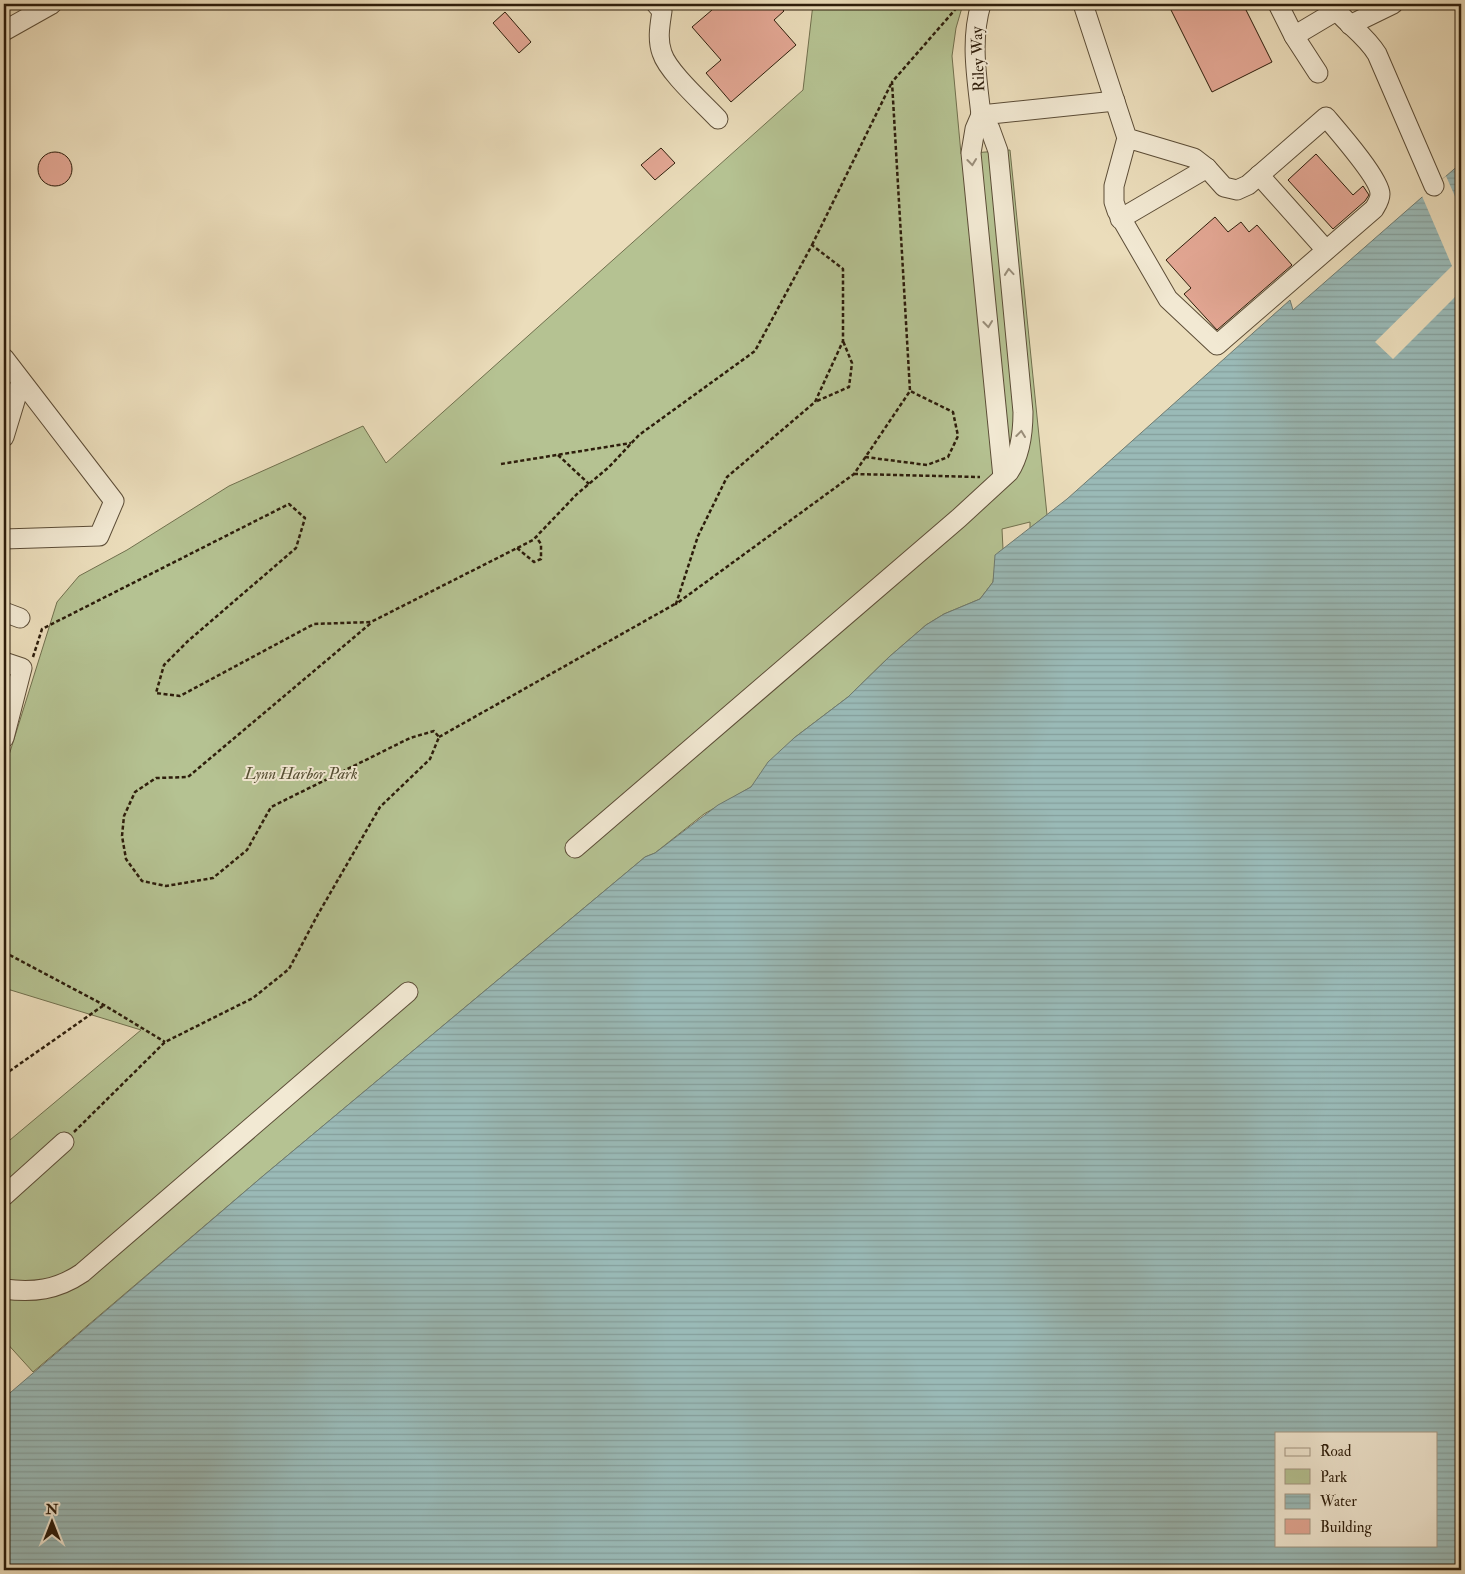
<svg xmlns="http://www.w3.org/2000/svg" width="1465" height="1574" viewBox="0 0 1465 1574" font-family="'IM FELL Double Pica',serif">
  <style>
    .park { fill: #b5c292; stroke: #71704e }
    .water { fill: url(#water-rules); stroke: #6e7b72; fill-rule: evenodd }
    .pier { fill: #ebddbb }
    .building { fill: #e3a794; stroke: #2d1d0b }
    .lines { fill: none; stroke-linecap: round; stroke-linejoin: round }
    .minor-casing { stroke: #5c4d37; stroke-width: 21 }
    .path { stroke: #2d1d0b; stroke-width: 2.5; stroke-dasharray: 4 2.5; stroke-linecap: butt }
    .minor { stroke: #f2e9d3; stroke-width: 19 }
    .oneway { stroke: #998d79 }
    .labels { text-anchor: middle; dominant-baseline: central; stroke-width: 4; stroke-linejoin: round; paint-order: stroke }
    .street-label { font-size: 16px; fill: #2d1d0b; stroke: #f2e9d3 }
    .park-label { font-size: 16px; font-style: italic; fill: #564f34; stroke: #f2e9d3 }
  </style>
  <defs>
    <pattern id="water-rules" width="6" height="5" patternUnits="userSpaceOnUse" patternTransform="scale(1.25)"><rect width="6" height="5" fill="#9abab7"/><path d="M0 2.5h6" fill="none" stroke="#859f9c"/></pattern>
  </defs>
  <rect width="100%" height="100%" fill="#ebddbb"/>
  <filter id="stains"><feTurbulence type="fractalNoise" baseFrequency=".004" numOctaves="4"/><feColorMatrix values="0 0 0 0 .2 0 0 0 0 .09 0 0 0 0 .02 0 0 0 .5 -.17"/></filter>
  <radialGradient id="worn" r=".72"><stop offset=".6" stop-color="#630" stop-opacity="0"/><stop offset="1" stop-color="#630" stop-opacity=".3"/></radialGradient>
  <polygon class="park" points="813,4 963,4 956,28 952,56 961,154 1010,150 1047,515 1030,528 1030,522 1002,529 1003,549 996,557 993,582 980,599 944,614 926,625 889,657 848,697 794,738 751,787 704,814 655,853 645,857 263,1176 33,1372 4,1340 4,1145 141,1030 4,988 4,771 57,602 79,576 127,550 229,486 363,426 386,463 803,90"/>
  <path class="water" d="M1461 163V1570H4V1398L263 1176 645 857 655 853 718 805 751 787 768 762 794 738 848 697 889 657 926 625 944 614 980 599 993 582 995 555 1067 499 1290 300 1293 310ZM1276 1433H1436V1545H1276Z"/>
  <polygon class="pier" points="1446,176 1461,210 1461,291 1393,359 1375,342 1452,266 1422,196"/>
  <g class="building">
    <polygon points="719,4 778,4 784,11 774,20 796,45 731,102 706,73 721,60 692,27"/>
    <polygon points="1168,4 1243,4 1272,62 1212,92"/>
    <polygon points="505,12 531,42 519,53 493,23"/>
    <polygon points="661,148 675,163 655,180 641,165"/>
    <circle cx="55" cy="169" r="17"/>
    <polygon points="1316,154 1353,195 1363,186 1369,195 1365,201 1333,229 1288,180"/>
    <polygon points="1215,217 1228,232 1241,222 1249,232 1257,225 1292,265 1217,330 1184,294 1191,288 1166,260"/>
  </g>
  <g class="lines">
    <defs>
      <g id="minor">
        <path d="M656 4 662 11C660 25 657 39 662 53 668 72 703 103 718 119"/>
        <path d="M1083 4 1127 138 1114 186V202L1117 211 1168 299 1217 345 1374 209C1377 204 1380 200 1380 194 1380 179 1337 130 1326 117L1248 185 1237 190 1224 187 1207 168 1194 158 1127 138"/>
        <polyline points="1278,4 1294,36 1336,11"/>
        <path d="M1331 4C1344 22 1365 34 1377 54L1434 186"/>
        <polyline points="1350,25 1393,4"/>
        <polyline points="4,31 52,4"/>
        <polyline points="1294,36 1318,73"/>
        <polyline points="981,115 975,129 971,153 1003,477"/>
        <polyline points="981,115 1115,101"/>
        <path d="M981 115C977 78 970 41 981 4"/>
        <polyline points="1259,175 1326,250"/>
        <polyline points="1120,219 1207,168"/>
        <polyline points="4,358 114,501 99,536 4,539"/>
        <polyline points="4,437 21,381"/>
        <polyline points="4,612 20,618"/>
        <polyline points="4,662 22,668 4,738"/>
        <path d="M575 848 959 518 1009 472C1021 454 1023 432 1023 412L998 151 990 129 981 115"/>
        <polyline points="4,1196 64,1142"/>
        <path d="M4 1289C33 1293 57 1290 82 1273L408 992"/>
      </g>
    </defs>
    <use href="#minor" class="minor-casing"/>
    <g class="path">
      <polyline points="812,245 891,84"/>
      <polyline points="817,401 849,387 852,363 843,341"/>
      <polyline points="558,455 589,484"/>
      <polyline points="865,457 927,465 948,457 958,436 953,412 910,391"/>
      <polyline points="501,464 631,443"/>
      <polyline points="854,474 980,477"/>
      <polyline points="517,548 534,562 541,559 541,544 536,537"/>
      <polyline points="33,657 42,629 289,504 305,518 296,548 188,641 164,665 156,693 180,696 314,624 371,622 533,540 577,494 609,467 639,435 755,351 812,245 843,269 843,341 815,402 727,477 698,536 676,604 854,474 910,391 892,82 960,4"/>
      <polyline points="439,737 675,604"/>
      <polyline points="4,952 104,1005 165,1042"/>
      <polyline points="4,1075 104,1005"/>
      <polyline points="74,1132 165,1042 253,998 289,969 317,916 380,807 430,759 439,737 434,731 410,738 271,807 247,850 213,878 166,886 142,881 126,859 122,836 124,816 135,792 156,778 188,777 371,623"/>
    </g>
    <use href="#minor" class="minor"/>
  </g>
  <defs><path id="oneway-chevron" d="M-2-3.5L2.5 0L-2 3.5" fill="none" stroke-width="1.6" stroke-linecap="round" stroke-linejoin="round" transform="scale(1.25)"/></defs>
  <g class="oneway">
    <use href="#oneway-chevron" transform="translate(972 162) rotate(84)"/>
    <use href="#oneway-chevron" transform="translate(1009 272) rotate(-95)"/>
    <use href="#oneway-chevron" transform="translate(988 324) rotate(84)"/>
    <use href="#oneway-chevron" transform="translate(1021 434) rotate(-83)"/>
  </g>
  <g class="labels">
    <g class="street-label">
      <text transform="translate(978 59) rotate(-92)">Riley Way</text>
    </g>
    <g class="park-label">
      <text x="301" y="774">Lynn Harbor Park</text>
    </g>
  </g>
  <rect width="1465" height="1574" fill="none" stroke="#ebddbb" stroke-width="20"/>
  <rect x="5" y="5" width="1455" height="1564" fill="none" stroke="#2d1d0b" stroke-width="2.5"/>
  <rect x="10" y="10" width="1445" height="1554" fill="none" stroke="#2d1d0b"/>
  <rect x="1275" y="1432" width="162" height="115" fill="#f2e9d3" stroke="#a39783"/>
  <rect x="1285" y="1448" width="25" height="8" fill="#f2e9d3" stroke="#a39783"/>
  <text x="1320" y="1456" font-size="15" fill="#2d1d0b">Road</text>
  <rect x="1285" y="1469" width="25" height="15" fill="#b5c292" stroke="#a39783"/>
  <text x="1320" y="1482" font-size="15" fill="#2d1d0b">Park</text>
  <rect x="1285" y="1494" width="25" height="15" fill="url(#water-rules)" stroke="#a39783"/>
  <text x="1320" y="1506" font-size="15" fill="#2d1d0b">Water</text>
  <rect x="1285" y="1519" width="25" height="15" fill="#e3a794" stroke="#a39783"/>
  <text x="1320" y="1532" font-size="15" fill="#2d1d0b">Building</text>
  <g transform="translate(52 1522)" stroke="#f2e9d3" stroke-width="4" paint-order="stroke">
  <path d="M0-4L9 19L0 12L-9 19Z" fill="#2d1d0b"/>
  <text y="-8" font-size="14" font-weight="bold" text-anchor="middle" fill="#2d1d0b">N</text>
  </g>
  <rect width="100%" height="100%" filter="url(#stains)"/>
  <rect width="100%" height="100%" fill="url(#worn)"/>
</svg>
